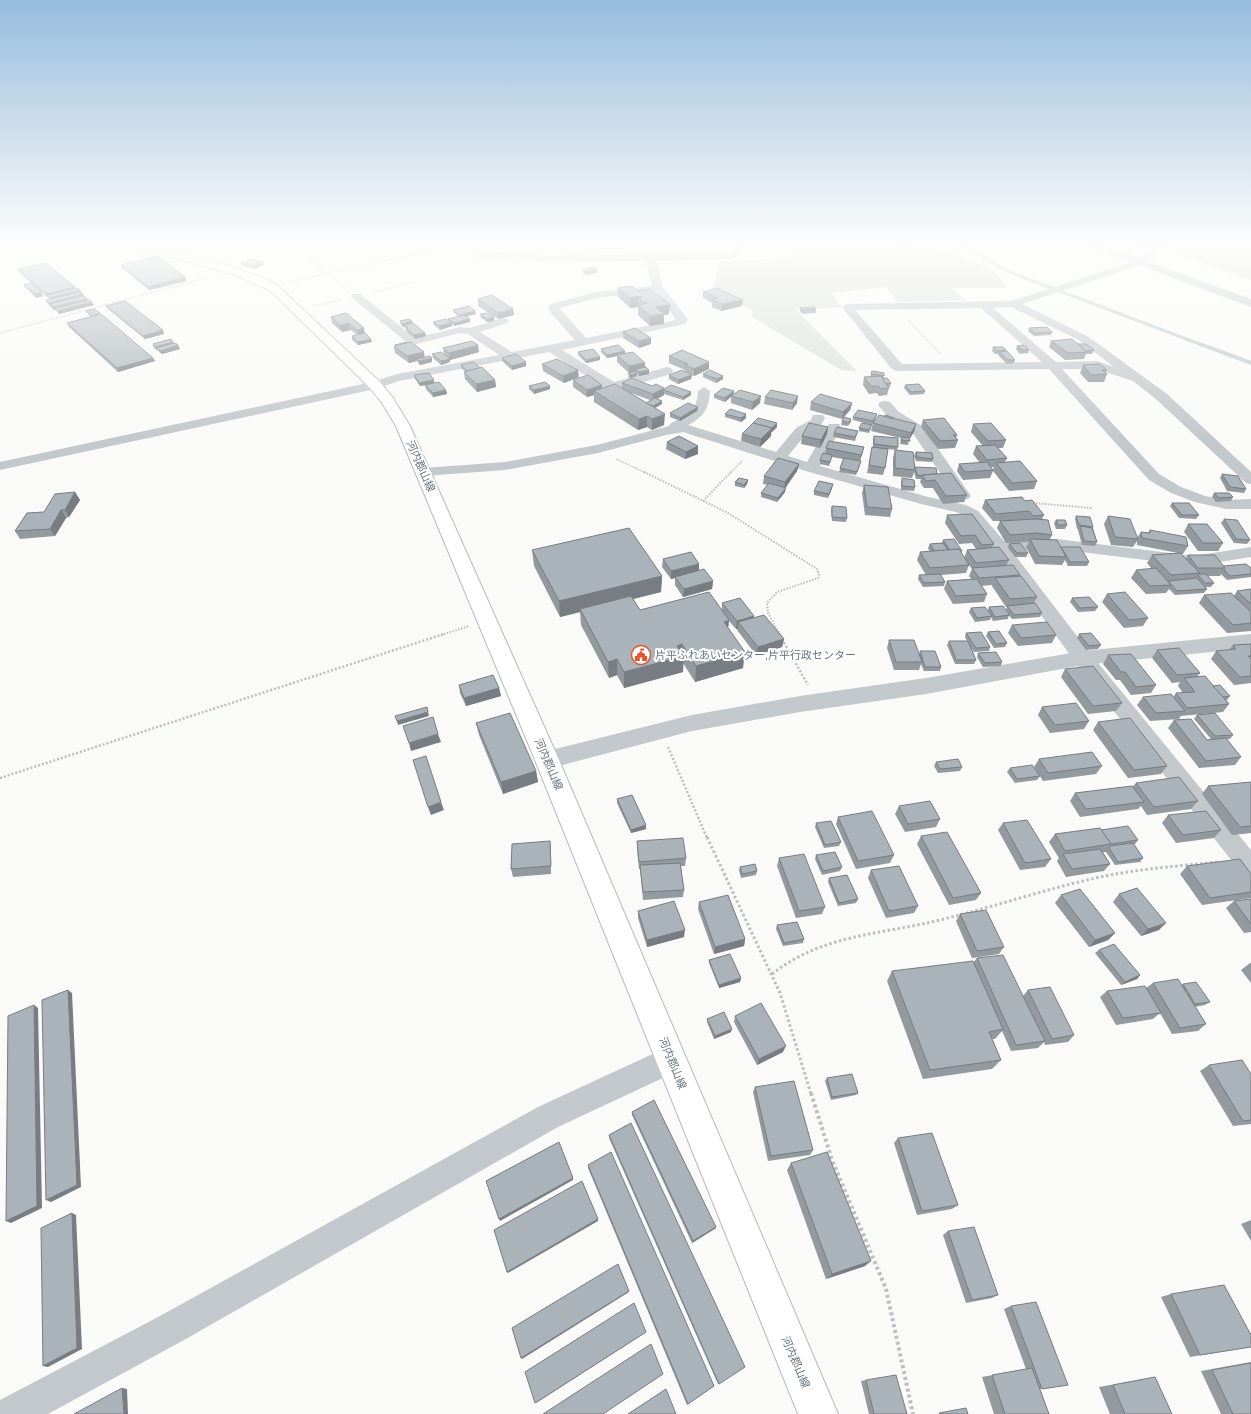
<svg xmlns="http://www.w3.org/2000/svg" width="1251" height="1414" viewBox="0 0 1251 1414" font-family="Arial,'Noto Sans JP',sans-serif">
  <style>
    .green { fill: #dadfd7 }
    .lines { fill: none; stroke-linecap: round; stroke-linejoin: round }
    .stream-far1 { stroke: #bbc7cb; stroke-width: 3 }
    .stream { stroke: #bbc7cb; stroke-width: 4 }
    .secondary-casing { stroke: #b3babf; stroke-width: 2 }
    .path-far4 { stroke: #bbbfc2; stroke-width: 1.5; stroke-dasharray: 1 1; stroke-linecap: butt }
    .path-far3 { stroke: #bbbfc2; stroke-width: 2; stroke-dasharray: 1.5 1.5; stroke-linecap: butt }
    .path-far2 { stroke: #bbbfc2; stroke-width: 2.5; stroke-dasharray: 2 2; stroke-linecap: butt }
    .path-far1 { stroke: #bbbfc2; stroke-width: 3; stroke-dasharray: 2.5 2.5; stroke-linecap: butt }
    .path { stroke: #bbbfc2; stroke-width: 4; stroke-dasharray: 3 3; stroke-linecap: butt }
    .minor { fill: #c3c8cc; fill-rule: evenodd }
    .tertiary { fill: #c3c8cc; fill-rule: evenodd }
    .secondary { fill: #fff; fill-rule: evenodd }
    .wall { fill: #929a9f; fill-rule: evenodd }
    .shaded-wall { fill: #777d82 }
    .building { fill: #aab3b9; stroke: #777d82 }
    .labels { text-anchor: middle; dominant-baseline: central; stroke-width: 4; stroke-linejoin: round; paint-order: stroke }
    .street-label { font-size: 11px; fill: #657683; stroke: #fff }
    .poi-label { font-size: 11px; fill: #657683; stroke: #fff; text-anchor: start }
  </style>
  <rect width="100%" height="100%" fill="#fafaf8"/>
  <g class="green">
    <polygon points="390,242 450,242 420,247"/>
    <polygon points="792,242 899,242 960,255 993,270 1007,288 951,288 966,300 897,302 886,287 831,293 842,307 796,310 857,371 841,370 752,317 753,311 713,289 720,262 795,257"/>
    <polygon points="1193,242 1251,242 1251,280 1175,254"/>
  </g>
  <g class="lines">
    <polyline class="stream-far1" points="947,242 966,247 1007,271 1202,345"/>
    <polyline class="stream" points="1200,344 1251,363"/>
    <defs>
      <polygon id="secondary" points="131,242 143,242 165,249 231,266 268,280 279,287 380,382 393,398 410,426 559,760 838,1414 798,1414 535,760 396,426 382,403 370,388 271,291 236,275 152,252 137,247"/>
    </defs>
    <use href="#secondary" class="secondary-casing"/>
    <g class="path-far4">
      <polyline points="930,242 965,253 1033,283"/>
      <polyline points="536,243 644,242"/>
      <polyline points="305,255 347,289"/>
      <polyline points="288,282 411,255 437,252"/>
      <polyline points="374,292 416,282"/>
      <polyline points="314,306 342,300"/>
      <polyline points="908,320 940,354"/>
      <polyline points="0,333 206,278"/>
      <polyline points="616,459 646,473"/>
      <polyline points="730,473 742,461"/>
    </g>
    <g class="path-far3">
      <polyline points="644,472 728,513 817,569 819,574 818,578 777,592 767,603 768,613 780,635"/>
      <polyline points="703,501 731,472"/>
      <polyline points="1033,503 1092,508"/>
      <polyline points="441,635 469,626"/>
    </g>
    <g class="path-far2">
      <polyline points="782,639 808,685"/>
      <polyline points="668,747 707,838"/>
      <polyline points="0,778 444,634"/>
    </g>
    <g class="path-far1">
      <polyline points="707,837 780,993 811,1094"/>
      <path d="M772 974C823 934 879 935 940 920 993 907 1046 889 1100 877 1138 869 1178 866 1217 862"/>
    </g>
    <polyline class="path" points="811,1093 832,1160 886,1289 913,1414"/>
    <g class="minor">
      <path d="M737 242H746L736 257 730 259 656 261 662 286 688 319 685 324 562 350 614 382 667 367 671 368 673 371 671 374 623 388 638 399 637 402H627L549 352 399 381 375 389 0 470V462L372 382 397 374 499 355 468 334 460 333 413 345 409 344 352 298 351 296 352 294H360L415 338 460 327 470 328 503 318 507 319 509 321 507 323 480 332 512 352 575 340 550 312 548 308 551 304 596 292 652 286 646 261 541 262 523 257 480 258 475 255 477 253 524 251 541 256 729 253ZM656 291 676 320 586 338 559 308 597 298Z"/>
      <path d="M1157 242H1167L1157 254 1143 264 1022 304 1087 336 1104 348 1167 394 1251 472V484L1246 483 1157 400 1133 381 1096 369H1062L1159 474 1181 487 1205 496 1226 500 1251 499V509H1226L1195 502 1171 493 1149 480 1049 369 896 371 891 368 842 307 847 304 1012 301 1137 260 1151 250ZM1011 307 1079 340 1114 367 1097 361 1056 362 993 308ZM981 308 1042 362 902 364 855 310Z"/>
      <path d="M704 387 710 391C709 408 704 417 688 425L776 452 796 428 811 420 813 415H823L825 418 821 425 806 434 788 456 807 462 829 424H839L841 427 820 466 928 497 966 505 978 511 1004 541 1057 539 1194 556 1251 547V557L1194 566 1057 549 1011 550 1090 653 1251 850V878L1243 875 1076 663 975 525 968 517 956 512 921 504 806 471 683 432 666 435 598 453 505 470 424 476 419 475 417 472 419 469 424 468 505 462 597 445 669 426 671 423C690 414 696 413 698 391Z"/>
      <polygon points="885,401 890,402 899,412 922,426 971,496 968,499 958,499 912,432 889,418 878,405 880,402"/>
      <polygon points="672,1045 682,1049 686,1059 682,1069 558,1127 184,1340 48,1414 0,1414 0,1400 160,1316 538,1107"/>
    </g>
    <g class="tertiary">
      <polygon points="1081,242 1095,242 1251,299 1251,307 1082,244"/>
      <polygon points="1251,634 1251,648 1083,665 926,694 800,712 692,731 547,769 539,766 535,760 539,754 547,751 692,715 800,696 926,678 1083,651"/>
    </g>
    <use href="#secondary" class="secondary"/>
  </g>
  <g class="wall">
    <polygon points="1132,242 1152,242 1150,245 1135,247 1136,244"/>
    <polygon points="241,263 264,265 254,269 242,266"/>
    <polygon points="121,265 187,281 149,290 122,268"/>
    <polygon points="18,269 75,287 75,288 80,290 84,296 94,305 59,314 56,310 54,310 47,303 46,300 50,299 48,297 47,297 19,272"/>
    <polygon points="582,270 597,270 597,273 586,275 583,273"/>
    <polygon points="24,285 42,293 43,296 36,298 26,288"/>
    <polygon points="618,288 638,291 669,314 664,315 664,324 650,326 638,315 638,307 630,308 618,297"/>
    <polygon points="703,292 742,306 721,311 712,307 712,303 703,298"/>
    <polygon points="478,299 513,309 514,315 498,319 478,306"/>
    <polygon points="106,306 164,334 145,339 108,309"/>
    <polygon points="800,308 816,309 816,313 802,314 800,311"/>
    <polygon points="453,310 475,311 476,314 466,316 470,322 454,326 452,324 452,326 440,330 434,325 433,322 449,321 448,319 458,316 454,313"/>
    <polygon points="86,311 100,313 100,315 153,358 155,361 118,372 69,327 67,323 91,317 88,314"/>
    <polygon points="346,313 365,334 371,339 372,342 358,345 352,340 352,336 357,335 351,330 342,332 332,323 331,317"/>
    <polygon points="480,314 494,317 494,321 487,322 481,318"/>
    <polygon points="400,321 412,321 412,323 425,333 426,336 415,339 407,332 405,327 403,327 401,325"/>
    <polygon points="1029,328 1052,332 1051,335 1034,336 1028,331"/>
    <polygon points="623,332 651,338 651,344 639,348 623,338"/>
    <polygon points="1051,341 1078,344 1094,350 1092,354 1086,354 1084,359 1065,360 1049,347"/>
    <polygon points="174,343 178,345 180,349 162,354 158,351 158,350 157,350 154,348 153,344"/>
    <polygon points="395,345 425,357 432,358 432,362 420,365 418,363 417,361 409,363 395,353 394,346 395,346"/>
    <polygon points="1017,346 1029,350 1028,353 1020,354 1016,349"/>
    <polygon points="993,347 1006,350 1006,351 1015,360 1014,363 1007,364 998,355 998,354 995,354 992,351"/>
    <polygon points="443,348 479,352 450,360 450,362 441,365 433,358 432,354 444,354"/>
    <polygon points="601,349 625,353 645,363 645,367 649,370 649,374 639,376 637,374 637,376 630,378 628,377 629,373 617,362 617,356 607,358 601,352"/>
    <polygon points="578,352 600,357 600,360 586,363 578,355"/>
    <polygon points="669,356 709,369 694,376 692,375 691,379 678,384 669,379 669,375 685,372 685,370 669,363"/>
    <polygon points="502,358 526,362 526,366 512,370 502,361"/>
    <polygon points="542,364 579,377 564,383 543,371"/>
    <polygon points="461,365 480,368 495,380 496,387 477,392 465,379 464,372 465,371 462,369"/>
    <polygon points="1083,365 1107,370 1105,373 1107,374 1104,382 1088,382 1080,373"/>
    <polygon points="872,371 884,373 883,378 891,383 890,387 888,387 889,388 887,395 879,396 877,393 869,394 863,385 864,377 870,377"/>
    <polygon points="703,374 723,379 716,383 703,377"/>
    <polygon points="414,375 434,383 446,390 447,394 433,397 426,389 425,385 426,385 420,386 415,379"/>
    <path d="M573 380 602 385V388H622V383L652 386 664 389 691 392V395L683 400 664 394V395L657 399 662 401V404L655 408 664 425 652 430 647 427 638 430 594 402V395L587 397 573 387ZM631 393 650 400 646 403Z"/>
    <polygon points="905,385 925,391 924,394 910,395 904,388"/>
    <polygon points="529,386 550,389 534,394 529,389"/>
    <polygon points="734,391 734,394 760,403 752,410 731,403 731,396 725,402 714,398 714,395"/>
    <polygon points="765,397 797,403 792,410 764,404"/>
    <polygon points="811,402 852,403 850,410 842,419 810,410"/>
    <polygon points="698,407 697,411 680,421 670,417 670,413"/>
    <polygon points="725,414 746,418 741,422 725,417"/>
    <polygon points="884,416 894,418 894,419 916,424 914,432 909,439 908,445 900,444 901,438 871,431 873,423"/>
    <polygon points="853,417 876,417 872,425 853,420"/>
    <polygon points="851,419 851,422 848,426 841,425 842,421"/>
    <polygon points="923,420 957,435 956,438 958,440 955,448 938,449 921,427"/>
    <polygon points="753,423 777,427 772,432 771,432 771,436 760,447 741,441 742,434"/>
    <path d="M973 424 1006 440 1003 448H998L1007 458 1005 462 1037 481 1034 489 1009 491 993 471 990 478 963 480 957 471 959 464 980 463 973 454 976 446H983L971 432ZM990 467H994L993 470Z"/>
    <polygon points="828,427 827,434 820,448 801,444 802,436"/>
    <polygon points="859,428 871,428 869,433 859,431"/>
    <polygon points="858,431 855,441 833,437 834,433"/>
    <polygon points="874,436 898,447 897,450 888,449 885,468 883,475 867,473 872,447 873,447 873,439"/>
    <polygon points="667,442 698,446 698,454 685,459 666,449"/>
    <polygon points="864,447 860,461 860,465 856,475 839,472 843,459 832,457 829,466 820,464 820,460 825,454 826,448"/>
    <polygon points="895,450 914,469 915,467 937,474 967,495 964,502 943,504 933,488 924,488 920,482 921,479 916,479 914,472 912,478 893,476 893,458"/>
    <polygon points="916,452 933,459 932,462 916,461 914,456"/>
    <polygon points="799,464 797,471 785,488 785,492 777,502 761,497 761,493 768,485 763,484 764,476"/>
    <polygon points="1222,474 1246,489 1244,493 1227,491 1220,478"/>
    <polygon points="902,478 915,487 914,491 901,490 901,482"/>
    <polygon points="748,480 747,484 744,488 735,486 735,482"/>
    <polygon points="833,484 832,488 828,498 814,495 814,491"/>
    <polygon points="864,485 892,509 890,517 865,515 862,493"/>
    <polygon points="75,492 80,500 69,517 66,518 55,536 20,539 15,531"/>
    <polygon points="1214,493 1233,497 1231,501 1216,502 1212,497"/>
    <polygon points="985,500 1025,501 1044,515 1042,519 1052,535 1050,539 1061,547 1089,562 1087,566 1068,566 1065,560 1062,565 1035,564 1026,547 1029,542 1006,543 997,528 1000,521 993,521 982,508"/>
    <polygon points="1172,503 1199,515 1196,519 1179,518 1170,506"/>
    <polygon points="832,506 847,518 846,522 832,521 831,510"/>
    <polygon points="947,515 994,544 992,548 1009,560 1006,566 1020,575 1019,576 1037,597 1034,603 1042,613 1040,617 1012,619 1009,615 1008,619 993,621 991,617 990,620 975,622 969,612 971,608 988,610 989,607 1006,610 1007,607 1006,607 992,586 992,585 981,586 987,594 984,602 953,604 944,589 947,581 971,579 969,576 972,569 969,565 966,573 941,575 945,582 944,586 923,587 918,579 919,575 926,575 917,560 920,552 930,552 928,548 930,544 942,543 943,540 962,551 961,553 964,558 967,550 976,549 972,543 959,544 945,523"/>
    <polygon points="1076,516 1093,527 1093,528 1097,542 1095,546 1082,545 1078,530 1078,529 1077,529 1075,519"/>
    <polygon points="1108,516 1137,538 1141,532 1148,533 1150,530 1188,546 1183,554 1181,554 1186,559 1188,555 1223,566 1251,568 1251,577 1227,580 1221,574 1220,576 1207,576 1214,583 1211,587 1205,587 1207,589 1204,593 1175,595 1169,589 1166,593 1146,594 1131,578 1136,570 1152,569 1147,563 1152,555 1178,553 1137,545 1137,541 1133,547 1111,545 1104,524"/>
    <polygon points="1224,519 1250,540 1247,544 1234,543 1221,523"/>
    <polygon points="1056,520 1067,525 1065,529 1056,529 1054,523"/>
    <polygon points="1188,524 1223,543 1218,551 1198,551 1184,532"/>
    <polygon points="1009,544 1028,553 1026,557 1015,557 1008,548"/>
    <polygon points="532,550 662,576 661,592 633,599 640,610 722,610 722,603 754,616 754,618 784,639 782,647 756,655 737,630 738,629 736,629 729,621 728,628 743,668 695,682 683,663 683,672 624,688 617,675 609,678 581,625 580,612 560,617 534,566"/>
    <polygon points="663,559 699,564 699,571 713,581 712,589 683,597 675,585 675,578 671,579 662,567"/>
    <polygon points="1251,589 1251,631 1227,633 1199,603 1204,595 1234,596 1237,591"/>
    <polygon points="1107,594 1148,618 1143,626 1124,628 1102,602"/>
    <polygon points="1072,598 1098,607 1095,611 1078,612 1070,602"/>
    <polygon points="1012,625 1056,635 1052,643 1018,646 1008,633"/>
    <polygon points="988,632 1007,643 1005,647 994,648 986,636"/>
    <polygon points="966,633 990,647 989,651 974,652 971,647 976,660 974,664 955,664 947,645 949,641 967,641 965,637"/>
    <polygon points="1079,634 1101,645 1098,649 1086,650 1077,638"/>
    <polygon points="889,640 919,654 920,651 941,667 940,671 924,671 921,664 919,670 894,670 887,648"/>
    <polygon points="1251,644 1251,683 1234,685 1211,659 1216,651 1229,650 1233,645"/>
    <polygon points="1157,650 1200,673 1197,677 1213,686 1230,696 1227,700 1226,700 1229,704 1223,712 1181,716 1179,719 1150,721 1137,705 1143,697 1173,697 1176,693 1183,693 1178,686 1180,682 1172,683 1152,658"/>
    <polygon points="978,653 1002,662 1001,666 983,667 977,657"/>
    <polygon points="1108,655 1156,685 1151,693 1131,695 1120,680 1116,680 1103,664"/>
    <polygon points="1065,669 1122,703 1116,711 1088,714 1061,677"/>
    <polygon points="459,685 499,688 501,696 466,706 460,693"/>
    <polygon points="1042,707 1089,721 1084,729 1050,733 1038,715"/>
    <polygon points="1197,715 1233,735 1230,739 1226,739 1241,757 1235,765 1199,768 1168,728 1174,720 1207,740 1211,739 1194,719"/>
    <polygon points="1098,722 1167,766 1161,774 1128,778 1093,730"/>
    <polygon points="476,723 536,771 538,782 503,794 479,735"/>
    <polygon points="1039,759 1102,766 1096,774 1043,781 1034,767"/>
    <polygon points="936,762 962,767 960,771 938,773 934,766"/>
    <polygon points="1010,768 1040,776 1037,780 1015,783 1007,772"/>
    <polygon points="1251,782 1251,833 1232,835 1202,794 1208,786"/>
    <polygon points="1136,783 1198,801 1191,809 1147,815 1141,806 1138,809 1080,817 1070,801 1075,793 1133,786"/>
    <polygon points="617,799 646,829 631,833 617,803"/>
    <polygon points="899,806 940,819 936,827 905,832 895,814"/>
    <polygon points="1168,815 1221,830 1214,838 1176,843 1162,823"/>
    <polygon points="838,817 894,855 890,863 856,869 836,824"/>
    <polygon points="816,823 841,842 839,846 824,848 815,827"/>
    <polygon points="1003,823 1051,859 1045,867 1020,870 998,830"/>
    <polygon points="1101,830 1138,840 1135,844 1134,844 1143,858 1140,862 1115,865 1106,852 1103,852 1110,864 1104,871 1066,877 1057,861 1059,858 1049,842 1055,834"/>
    <polygon points="921,836 981,893 976,900 949,905 917,844"/>
    <polygon points="550,841 551,849 551,874 513,877 511,869"/>
    <polygon points="637,841 686,858 685,866 681,866 684,890 683,897 643,900 640,869 639,869 637,849"/>
    <polygon points="816,855 842,867 840,871 822,875 815,859"/>
    <polygon points="779,858 825,907 822,914 796,918 777,866"/>
    <polygon points="1187,866 1251,874 1251,898 1202,905 1180,874"/>
    <polygon points="740,867 757,871 756,875 741,878 739,870"/>
    <polygon points="871,870 918,906 914,913 886,918 868,878"/>
    <polygon points="829,878 858,899 856,903 838,906 828,882"/>
    <polygon points="1119,894 1159,930 1141,936 1113,902"/>
    <polygon points="1061,895 1115,933 1108,940 1089,947 1055,903"/>
    <polygon points="1251,899 1251,932 1244,933 1226,908 1234,901"/>
    <polygon points="699,902 745,939 744,946 714,954 698,909"/>
    <polygon points="638,911 684,937 647,947 638,918"/>
    <polygon points="960,914 1004,947 999,954 972,958 956,921"/>
    <polygon points="777,925 804,939 803,943 783,946 776,929"/>
    <polygon points="1099,950 1140,975 1137,979 1121,985 1095,953"/>
    <polygon points="977,958 1023,996 1028,990 1074,1035 1068,1042 1045,1045 1044,1042 1038,1048 1011,1051 1002,1031 995,1039 992,1039 1001,1060 992,1069 923,1079 887,981 892,971 973,963"/>
    <polygon points="709,960 741,978 740,982 719,988 709,963"/>
    <polygon points="1250,963 1251,963 1251,983 1241,970"/>
    <polygon points="1153,983 1182,985 1183,984 1210,1002 1205,1005 1195,1007 1206,1024 1198,1031 1172,1034 1160,1013 1153,1019 1116,1025 1100,997 1107,991 1146,988"/>
    <polygon points="735,1016 783,1052 757,1065 734,1022"/>
    <polygon points="707,1019 731,1032 714,1039 707,1022"/>
    <polygon points="1209,1065 1251,1074 1251,1124 1233,1126 1200,1071"/>
    <polygon points="827,1078 858,1093 856,1095 831,1100 825,1081"/>
    <polygon points="755,1087 813,1150 810,1155 768,1161 753,1092"/>
    <polygon points="632,1112 716,1228 692,1243 632,1115"/>
    <polygon points="609,1135 745,1367 718,1384 609,1138"/>
    <polygon points="898,1138 958,1205 952,1209 917,1215 894,1143"/>
    <polygon points="791,1163 865,1266 826,1279 787,1170"/>
    <polygon points="588,1165 714,1386 687,1405 588,1168"/>
    <polygon points="1251,1220 1251,1241 1241,1224"/>
    <polygon points="948,1231 998,1295 992,1298 966,1303 943,1235"/>
    <polygon points="1171,1294 1251,1347 1190,1357 1161,1297"/>
    <polygon points="1011,1306 1068,1385 1040,1389 1049,1414 994,1414 982,1377 1026,1369 1004,1309"/>
    <polygon points="1251,1362 1251,1414 1221,1414 1201,1371"/>
    <polygon points="1155,1377 1172,1414 1110,1414 1099,1387"/>
    <polygon points="866,1380 907,1414 869,1414 861,1381"/>
  </g>
  <g class="shaded-wall">
    <polygon points="1152,242 1150,245 1135,247 1136,244"/>
    <polygon points="263,262 264,265 254,269 253,266"/>
    <polygon points="597,270 597,273 586,275 586,272"/>
    <polygon points="185,277 187,281 149,290 148,287"/>
    <polygon points="75,287 76,290 47,295 48,297 47,297 46,294"/>
    <polygon points="80,290 81,294 52,301 50,298"/>
    <polygon points="42,293 43,296 36,298 35,294"/>
    <polygon points="83,294 84,297 50,305 49,303"/>
    <polygon points="641,296 641,301 638,298 638,307 630,308 630,298"/>
    <polygon points="87,299 88,302 55,308 56,310 54,310 53,307"/>
    <polygon points="743,300 742,306 721,311 722,304"/>
    <polygon points="92,302 94,305 59,314 58,311"/>
    <polygon points="670,305 669,314 664,315 664,324 650,326 650,316 656,307"/>
    <polygon points="513,309 514,315 498,319 498,313"/>
    <polygon points="475,311 476,314 460,318 459,315"/>
    <polygon points="100,313 101,317 93,319 92,316"/>
    <polygon points="494,317 494,321 487,322 487,319"/>
    <polygon points="470,319 470,322 454,326 454,323"/>
    <polygon points="412,321 413,325 404,325 405,327 403,327 403,324"/>
    <polygon points="349,323 351,330 342,332 340,325"/>
    <polygon points="452,323 452,326 440,330 439,326"/>
    <polygon points="364,328 365,335 359,337 357,330"/>
    <polygon points="163,330 164,334 145,339 143,336"/>
    <polygon points="425,333 426,336 415,339 414,335"/>
    <polygon points="651,338 651,344 639,348 639,341"/>
    <polygon points="371,339 372,342 358,345 358,342"/>
    <polygon points="173,342 175,345 157,348 158,350 157,350 155,347"/>
    <polygon points="178,345 180,349 162,354 160,351"/>
    <polygon points="478,345 479,352 450,360 450,362 441,365 441,361 449,359 449,353"/>
    <polygon points="625,351 625,355 617,355 617,356 607,358 607,355"/>
    <polygon points="424,352 425,359 417,359 417,361 409,363 407,356"/>
    <polygon points="600,357 600,360 586,363 586,360"/>
    <polygon points="153,358 155,361 118,372 117,368"/>
    <polygon points="432,358 432,362 420,365 419,361"/>
    <polygon points="526,362 526,366 512,370 512,366"/>
    <polygon points="709,362 709,369 694,376 694,369"/>
    <polygon points="645,363 645,370 636,369 636,371 629,373 629,366"/>
    <polygon points="578,370 579,377 564,383 563,376"/>
    <polygon points="649,370 649,374 639,376 639,372"/>
    <polygon points="637,373 637,376 630,378 630,375"/>
    <polygon points="692,375 691,379 678,384 678,380"/>
    <polygon points="723,376 723,379 716,383 717,379"/>
    <polygon points="434,380 434,383 420,386 419,383"/>
    <polygon points="495,380 496,387 477,392 476,384"/>
    <polygon points="602,385 603,392 594,391 594,395 587,397 587,390"/>
    <polygon points="550,386 550,389 534,394 534,390"/>
    <polygon points="664,388 664,395 653,401 653,394"/>
    <polygon points="446,390 447,394 433,397 433,393"/>
    <polygon points="734,391 733,395 725,402 725,398"/>
    <polygon points="691,392 691,395 683,400 683,397"/>
    <polygon points="761,396 760,403 752,410 753,402"/>
    <polygon points="798,396 797,403 792,410 793,403"/>
    <polygon points="662,401 662,404 653,409 653,406"/>
    <polygon points="852,403 850,410 842,419 843,412"/>
    <polygon points="698,407 697,411 680,421 680,418"/>
    <polygon points="665,414 664,425 652,430 652,419"/>
    <polygon points="746,414 746,418 741,422 741,418"/>
    <polygon points="877,414 876,417 872,425 873,421"/>
    <polygon points="647,416 647,427 638,430 639,419"/>
    <polygon points="777,423 777,427 772,432 772,428"/>
    <polygon points="916,424 914,432 909,440 911,433"/>
    <polygon points="828,427 827,434 820,448 821,440"/>
    <polygon points="772,428 771,436 760,447 761,439"/>
    <polygon points="698,446 698,454 685,459 686,452"/>
    <polygon points="864,447 862,455 859,462 861,455"/>
    <polygon points="799,464 797,471 784,490 785,482"/>
    <polygon points="748,480 747,484 744,488 744,485"/>
    <polygon points="833,484 832,488 828,498 829,494"/>
    <polygon points="786,488 785,492 777,502 778,498"/>
    <polygon points="75,492 80,500 69,517 65,510"/>
    <polygon points="61,510 66,518 55,536 50,529"/>
    <polygon points="699,564 699,572 675,577 675,578 671,579 671,571"/>
    <polygon points="662,576 661,592 581,612 580,609 580,612 560,617 559,601"/>
    <polygon points="713,581 712,589 683,597 684,589"/>
    <polygon points="754,616 753,624 738,622 738,629 736,629 737,621"/>
    <polygon points="729,620 727,636 724,622"/>
    <polygon points="784,639 782,647 756,655 758,647"/>
    <polygon points="682,644 681,656 684,656 683,672 624,688 624,672 677,646"/>
    <polygon points="745,652 743,668 695,682 696,666"/>
    <polygon points="617,659 617,675 609,678 608,662"/>
    <polygon points="499,688 501,696 466,706 464,698"/>
    <polygon points="428,712 429,716 398,725 397,721"/>
    <polygon points="438,734 441,742 411,751 409,743"/>
    <polygon points="536,771 538,782 503,794 501,782"/>
    <polygon points="441,802 444,810 431,815 428,807"/>
    <polygon points="646,825 646,829 631,833 631,830"/>
    <polygon points="1166,923 1159,930 1141,936 1148,929"/>
    <polygon points="685,930 684,937 647,947 647,940"/>
    <polygon points="1115,933 1108,940 1089,947 1095,940"/>
    <polygon points="745,939 744,946 714,954 715,947"/>
    <polygon points="1140,975 1137,979 1121,985 1125,982"/>
    <polygon points="741,978 740,982 719,988 719,985"/>
    <polygon points="68,990 72,993 81,1187 51,1202 46,1200"/>
    <polygon points="34,1005 38,1008 42,1208 11,1223 6,1221"/>
    <polygon points="732,1029 731,1032 714,1039 715,1036"/>
    <polygon points="786,1046 783,1052 757,1065 759,1059"/>
    <polygon points="573,1178 573,1180 500,1221 499,1219"/>
    <polygon points="72,1213 76,1215 82,1349 48,1367 43,1366"/>
    <polygon points="598,1219 598,1221 508,1273 507,1272"/>
    <polygon points="716,1227 716,1228 692,1243 693,1241"/>
    <polygon points="871,1261 865,1266 826,1279 832,1274"/>
    <polygon points="629,1291 629,1292 522,1359 521,1358"/>
    <polygon points="646,1332 645,1333 536,1403 535,1403"/>
    <polygon points="122,1388 127,1389 128,1414 124,1414"/>
  </g>
  <g class="building">
    <polygon points="1138,242 1151,242 1136,244"/>
    <polygon points="158,256 185,277 148,287 121,265"/>
    <polygon points="251,259 263,262 253,266 241,263"/>
    <polygon points="46,263 75,287 46,294 18,269"/>
    <polygon points="593,267 597,270 586,272 582,270"/>
    <polygon points="31,283 42,293 35,294 24,285"/>
    <polygon points="632,286 638,291 651,289 670,305 656,307 664,314 650,316 638,305 648,303 644,303 638,298 642,298 641,296 630,298 618,288"/>
    <polygon points="77,288 80,290 50,298 47,295"/>
    <polygon points="716,288 743,300 722,304 712,300 718,298 703,292"/>
    <polygon points="80,292 83,294 49,303 46,300"/>
    <polygon points="492,295 513,309 498,313 478,299"/>
    <polygon points="83,296 87,299 53,307 50,304"/>
    <polygon points="89,300 92,302 58,311 55,308"/>
    <polygon points="125,301 163,330 143,336 106,306"/>
    <polygon points="469,306 475,311 459,315 453,310"/>
    <polygon points="814,307 816,309 802,310 800,308"/>
    <polygon points="94,309 100,313 92,316 86,311"/>
    <polygon points="346,313 364,328 357,330 349,323 340,325 331,317"/>
    <polygon points="487,313 494,317 487,319 480,314"/>
    <polygon points="101,314 153,358 117,368 67,323"/>
    <polygon points="464,315 470,319 454,323 448,319"/>
    <polygon points="409,319 412,321 403,324 400,321"/>
    <polygon points="446,319 452,323 439,326 433,322"/>
    <polygon points="413,323 425,333 414,335 406,329 408,328 404,325"/>
    <polygon points="1047,327 1052,332 1035,333 1029,328"/>
    <polygon points="635,328 651,338 639,341 623,332"/>
    <polygon points="365,333 371,339 358,342 352,336"/>
    <polygon points="171,339 173,342 155,347 153,344"/>
    <polygon points="1072,339 1087,352 1068,353 1051,341"/>
    <polygon points="472,341 478,345 449,353 443,348"/>
    <polygon points="406,342 407,343 396,346 395,345"/>
    <polygon points="411,342 424,352 407,356 394,346"/>
    <polygon points="175,343 178,345 160,351 157,348"/>
    <polygon points="1078,344 1086,344 1094,350 1086,351"/>
    <polygon points="618,345 625,351 607,355 601,349"/>
    <polygon points="1024,345 1029,350 1022,350 1017,346"/>
    <polygon points="993,347 1003,347 1006,350 996,351"/>
    <polygon points="593,349 600,357 586,360 578,352"/>
    <polygon points="682,350 709,362 694,369 685,365 688,364 669,356"/>
    <polygon points="1007,351 1015,360 1008,360 999,352"/>
    <polygon points="441,352 450,359 441,361 432,354"/>
    <polygon points="633,352 645,363 629,366 617,355"/>
    <polygon points="516,354 526,362 512,366 502,358"/>
    <polygon points="430,356 432,358 419,361 417,359"/>
    <polygon points="557,359 578,370 563,376 542,364"/>
    <polygon points="474,362 480,368 467,371 461,365"/>
    <polygon points="1100,364 1107,370 1102,370 1107,374 1091,375 1083,365"/>
    <polygon points="482,367 495,380 476,384 464,372"/>
    <polygon points="646,367 649,370 639,372 636,369"/>
    <polygon points="682,370 692,375 678,380 669,375"/>
    <polygon points="710,370 723,376 717,379 703,374"/>
    <polygon points="637,371 637,373 630,375 628,373"/>
    <polygon points="872,371 884,373 884,376 871,374"/>
    <polygon points="429,373 434,380 419,383 414,375"/>
    <polygon points="588,375 602,385 587,390 573,380"/>
    <polygon points="881,376 889,388 881,389 878,386 871,386 864,377"/>
    <polygon points="632,378 652,386 656,384 664,388 653,394 622,383"/>
    <polygon points="882,378 887,378 891,383 886,384"/>
    <polygon points="439,382 446,390 433,393 425,385"/>
    <polygon points="545,382 550,386 534,390 529,386"/>
    <polygon points="615,384 665,414 652,419 647,416 639,419 594,391"/>
    <polygon points="919,384 925,391 911,392 905,385"/>
    <polygon points="671,385 691,392 683,397 664,390 664,389"/>
    <polygon points="723,388 734,391 725,398 714,395"/>
    <polygon points="740,390 761,396 753,402 731,396"/>
    <polygon points="771,390 798,396 793,403 765,397"/>
    <polygon points="820,394 852,403 843,412 811,402"/>
    <polygon points="655,398 662,401 653,406 646,403"/>
    <polygon points="688,403 698,407 680,418 670,413"/>
    <polygon points="730,409 746,414 741,418 725,414"/>
    <polygon points="858,410 877,414 873,421 853,417"/>
    <polygon points="879,415 916,424 911,433 873,423"/>
    <polygon points="886,415 894,418 893,419 884,416"/>
    <polygon points="844,417 851,419 849,423 842,421"/>
    <polygon points="758,418 777,423 772,428 753,423"/>
    <polygon points="944,418 957,435 953,435 958,440 940,441 923,420"/>
    <polygon points="753,423 772,428 761,439 742,434"/>
    <polygon points="809,423 828,427 821,440 802,436"/>
    <polygon points="862,423 872,425 869,430 859,428"/>
    <polygon points="991,423 1006,440 988,441 973,424"/>
    <polygon points="837,427 858,431 855,437 834,433"/>
    <polygon points="679,436 698,446 686,452 667,442"/>
    <polygon points="874,436 898,438 898,447 874,444"/>
    <polygon points="902,437 909,438 910,441 901,440"/>
    <polygon points="829,441 864,447 861,455 826,448"/>
    <polygon points="995,445 1007,458 987,460 976,446"/>
    <polygon points="872,447 888,449 885,468 869,465"/>
    <polygon points="895,450 913,452 915,470 895,468"/>
    <polygon points="916,452 932,453 933,459 917,457"/>
    <polygon points="823,453 832,455 830,462 820,460"/>
    <polygon points="778,458 799,464 785,482 764,476"/>
    <polygon points="844,458 861,461 857,472 840,468"/>
    <polygon points="1020,461 1037,481 1012,483 996,463"/>
    <polygon points="987,462 993,470 965,472 959,464"/>
    <polygon points="915,467 936,468 937,474 922,475 922,476 917,475"/>
    <polygon points="951,473 967,495 946,496 935,480 926,481 922,475"/>
    <polygon points="1222,474 1238,476 1246,489 1230,487"/>
    <polygon points="739,478 748,480 744,485 735,482"/>
    <polygon points="902,478 914,480 915,487 902,486"/>
    <polygon points="819,481 833,484 829,494 814,491"/>
    <polygon points="769,483 786,488 778,498 761,493"/>
    <polygon points="864,485 888,487 892,509 867,507"/>
    <polygon points="75,492 65,510 61,510 50,529 15,531 27,513 44,512 55,494"/>
    <polygon points="1214,493 1229,493 1233,497 1219,498"/>
    <polygon points="1022,497 1025,501 1032,500 1044,515 1033,516 1029,511 996,514 985,500"/>
    <polygon points="1172,503 1189,503 1199,515 1182,515"/>
    <polygon points="832,506 846,507 847,518 832,517"/>
    <polygon points="972,514 994,544 982,545 975,535 961,536 947,515"/>
    <polygon points="1076,516 1090,517 1093,527 1079,525"/>
    <polygon points="1108,516 1130,519 1138,539 1115,537"/>
    <polygon points="1035,519 1048,520 1052,535 1038,533 1010,535 1000,521"/>
    <polygon points="1224,519 1237,520 1250,540 1236,539"/>
    <polygon points="1056,520 1065,520 1067,525 1058,525"/>
    <polygon points="1188,524 1207,524 1223,543 1203,543"/>
    <polygon points="1080,526 1092,528 1097,542 1084,541"/>
    <polygon points="629,528 662,576 559,601 532,550"/>
    <polygon points="1150,530 1186,537 1188,546 1142,538 1141,532 1150,533"/>
    <polygon points="954,539 962,551 960,551 959,549 950,550 943,540"/>
    <polygon points="1030,539 1057,540 1066,557 1039,556"/>
    <polygon points="943,543 948,550 934,551 930,544"/>
    <polygon points="1020,543 1028,553 1017,553 1009,544"/>
    <polygon points="999,547 1009,560 976,563 967,550"/>
    <polygon points="1061,547 1080,547 1089,562 1070,562"/>
    <polygon points="959,549 969,565 930,568 920,552"/>
    <polygon points="691,552 699,564 671,571 663,559"/>
    <polygon points="1180,553 1200,573 1171,575 1152,555"/>
    <polygon points="1188,555 1215,555 1225,568 1198,568"/>
    <polygon points="1246,564 1251,568 1251,574 1230,576 1224,570 1225,568 1223,566"/>
    <polygon points="1013,565 1020,575 979,578 972,568"/>
    <polygon points="1156,568 1171,585 1150,586 1136,570"/>
    <polygon points="704,569 713,581 684,589 675,577"/>
    <polygon points="940,574 945,582 924,583 919,575"/>
    <polygon points="1199,574 1206,574 1214,583 1205,583 1198,575"/>
    <polygon points="1021,576 1037,597 1010,599 995,578"/>
    <polygon points="1197,578 1207,589 1177,591 1168,581"/>
    <polygon points="977,579 987,594 956,596 947,581"/>
    <polygon points="1251,589 1251,604 1237,591"/>
    <polygon points="709,592 729,620 724,622 745,652 696,666 682,644 677,646 684,656 624,672 617,659 608,662 580,609 631,596 640,610"/>
    <polygon points="1125,592 1148,618 1129,620 1107,594"/>
    <polygon points="1231,593 1251,612 1251,623 1233,625 1204,595"/>
    <polygon points="1089,597 1098,607 1080,608 1072,598"/>
    <polygon points="740,598 754,616 737,621 722,603"/>
    <polygon points="1035,603 1042,613 1014,615 1007,606"/>
    <polygon points="1003,606 1010,615 995,617 989,607"/>
    <polygon points="985,607 992,616 977,618 971,608"/>
    <polygon points="764,615 784,639 758,647 738,622"/>
    <polygon points="1047,622 1056,635 1021,638 1012,625"/>
    <polygon points="999,631 1007,643 996,644 988,632"/>
    <polygon points="981,632 990,647 976,648 966,633"/>
    <polygon points="1091,633 1101,645 1089,646 1079,634"/>
    <polygon points="889,640 914,640 922,662 896,662"/>
    <polygon points="949,641 968,641 976,660 956,660"/>
    <polygon points="1251,644 1251,656 1248,656 1251,659 1251,676 1240,677 1216,651 1236,649 1233,645"/>
    <polygon points="1179,648 1200,673 1177,675 1157,650"/>
    <polygon points="920,651 935,651 941,667 925,667"/>
    <polygon points="996,652 1002,662 985,663 978,653"/>
    <polygon points="1131,654 1156,685 1136,687 1125,672 1121,672 1108,655"/>
    <polygon points="1093,666 1122,703 1093,706 1065,669"/>
    <polygon points="493,675 499,688 464,698 459,685"/>
    <polygon points="1205,676 1229,704 1187,708 1176,693 1195,692 1184,678"/>
    <polygon points="1220,685 1230,696 1223,697 1213,686"/>
    <polygon points="1171,694 1185,711 1156,713 1143,697"/>
    <polygon points="1076,703 1089,721 1055,725 1042,707"/>
    <polygon points="427,707 428,712 397,721 395,716"/>
    <polygon points="510,713 536,771 501,782 476,723"/>
    <polygon points="1215,713 1233,735 1215,736 1197,715"/>
    <polygon points="433,717 438,734 409,743 403,726"/>
    <polygon points="1130,718 1167,766 1134,770 1098,722"/>
    <polygon points="1191,719 1207,740 1226,738 1241,757 1206,761 1174,720"/>
    <polygon points="1092,752 1102,766 1048,773 1039,759"/>
    <polygon points="426,756 441,802 428,807 413,760"/>
    <polygon points="958,759 962,767 940,769 936,762"/>
    <polygon points="1032,765 1040,776 1017,779 1010,768"/>
    <polygon points="1179,777 1198,801 1154,807 1136,783"/>
    <polygon points="1251,782 1251,826 1240,827 1208,786"/>
    <polygon points="1132,786 1144,802 1086,809 1075,793"/>
    <polygon points="632,795 646,825 631,830 617,799"/>
    <polygon points="930,801 940,819 908,824 899,806"/>
    <polygon points="872,811 894,855 858,861 838,817"/>
    <polygon points="1206,811 1221,830 1183,835 1168,815"/>
    <polygon points="1027,820 1051,859 1025,863 1003,823"/>
    <polygon points="831,821 841,842 825,845 816,823"/>
    <polygon points="1128,826 1138,840 1111,844 1101,830"/>
    <polygon points="1100,828 1111,844 1065,851 1055,834"/>
    <polygon points="947,832 981,893 953,898 921,836"/>
    <polygon points="683,838 686,858 639,862 637,841"/>
    <polygon points="550,841 551,866 511,869 512,844"/>
    <polygon points="1133,843 1143,858 1118,862 1109,848 1110,846"/>
    <polygon points="1100,849 1110,864 1072,869 1063,854"/>
    <polygon points="835,852 842,867 823,871 816,855"/>
    <polygon points="804,854 825,907 799,911 779,858"/>
    <polygon points="1240,859 1251,874 1251,892 1210,898 1187,866"/>
    <polygon points="680,863 684,890 643,892 640,865"/>
    <polygon points="755,864 757,871 742,874 740,867"/>
    <polygon points="899,866 918,906 889,911 871,870"/>
    <polygon points="847,875 858,899 839,903 829,878"/>
    <polygon points="1137,888 1166,923 1148,929 1119,894"/>
    <polygon points="1080,889 1115,933 1095,940 1061,895"/>
    <polygon points="728,895 745,939 715,947 699,902"/>
    <polygon points="1251,899 1251,924 1234,901"/>
    <polygon points="674,901 685,930 647,940 638,911"/>
    <polygon points="986,910 1004,947 977,951 960,914"/>
    <polygon points="797,922 804,939 784,943 777,925"/>
    <polygon points="1114,944 1140,975 1125,982 1099,950"/>
    <polygon points="730,954 741,978 719,985 709,960"/>
    <polygon points="1003,955 1045,1041 1016,1045 977,958"/>
    <polygon points="973,961 1003,1029 989,1032 1001,1060 930,1070 892,971"/>
    <polygon points="1178,979 1206,1024 1180,1028 1153,983"/>
    <polygon points="1196,982 1210,1002 1195,1004 1183,984"/>
    <polygon points="1145,986 1161,1013 1123,1018 1107,991"/>
    <polygon points="1050,987 1074,1035 1052,1039 1028,990"/>
    <polygon points="68,990 77,1185 46,1200 42,1000"/>
    <polygon points="761,1003 786,1046 759,1059 735,1016"/>
    <polygon points="34,1005 37,1206 6,1221 8,1016"/>
    <polygon points="724,1012 732,1029 715,1036 707,1019"/>
    <polygon points="1242,1060 1251,1074 1251,1120 1243,1121 1209,1065"/>
    <polygon points="852,1074 858,1093 832,1097 827,1078"/>
    <polygon points="794,1081 813,1150 771,1156 755,1087"/>
    <polygon points="654,1100 716,1227 693,1241 632,1112"/>
    <polygon points="631,1123 745,1367 719,1384 609,1135"/>
    <polygon points="932,1133 958,1205 922,1211 898,1138"/>
    <polygon points="559,1142 573,1178 499,1219 486,1181"/>
    <polygon points="611,1152 714,1386 688,1404 588,1165"/>
    <polygon points="827,1152 871,1261 832,1274 791,1163"/>
    <polygon points="582,1181 598,1219 507,1272 494,1230"/>
    <polygon points="72,1213 77,1348 43,1366 41,1228"/>
    <polygon points="974,1227 998,1295 972,1300 948,1231"/>
    <polygon points="618,1264 629,1291 521,1358 512,1328"/>
    <polygon points="1224,1285 1251,1335 1251,1347 1200,1355 1171,1294"/>
    <polygon points="1036,1302 1068,1385 1042,1389 1011,1306"/>
    <polygon points="634,1303 646,1332 535,1403 525,1372"/>
    <polygon points="651,1344 663,1374 603,1414 543,1414"/>
    <polygon points="1251,1363 1251,1414 1233,1414 1212,1370"/>
    <polygon points="1032,1368 1049,1414 1005,1414 992,1375"/>
    <polygon points="896,1375 907,1414 874,1414 866,1380"/>
    <polygon points="1155,1377 1172,1414 1125,1414 1113,1385"/>
    <polygon points="122,1388 124,1414 74,1414"/>
    <polygon points="666,1389 676,1414 628,1414"/>
    <polygon points="966,1408 968,1414 940,1414 939,1413"/>
  </g>
  <linearGradient id="sky" x2="0" y2="1"><stop stop-color="#96bcdc"/><stop offset="0.55" stop-color="#fdfdfc"/><stop offset="1" stop-color="#fdfdfc" stop-opacity="0"/></linearGradient>
  <rect width="1251" height="440" fill="url(#sky)"/>
  <defs>
    <symbol id="civic-ring" viewBox="-11 -11 22 22"><circle r="9.5" fill="#fff" stroke="#e4572e" stroke-width="1.5"/><path d="M-.6-6.5H3V-4.5H.6V-3L4-1V1h2V6H-6V1h2V-1L-.6-3ZM-1.2 2.5V6h2.4V2.5Z" fill="#e4572e"/></symbol>
  </defs>
  <g fill-rule="evenodd">
    <use href="#civic-ring" x="630" y="644" width="22" height="22"/>
  </g>
  <g class="labels">
    <g class="street-label">
      <text transform="translate(421 466) rotate(66)">河内郡山線</text>
      <text transform="translate(549 764) rotate(67)">河内郡山線</text>
      <text transform="translate(673 1063) rotate(68)">河内郡山線</text>
      <text transform="translate(796 1362) rotate(67)">河内郡山線</text>
    </g>
    <g class="poi-label">
      <text x="655" y="655">片平ふれあいセンター,片平行政センター</text>
    </g>
  </g>
</svg>
